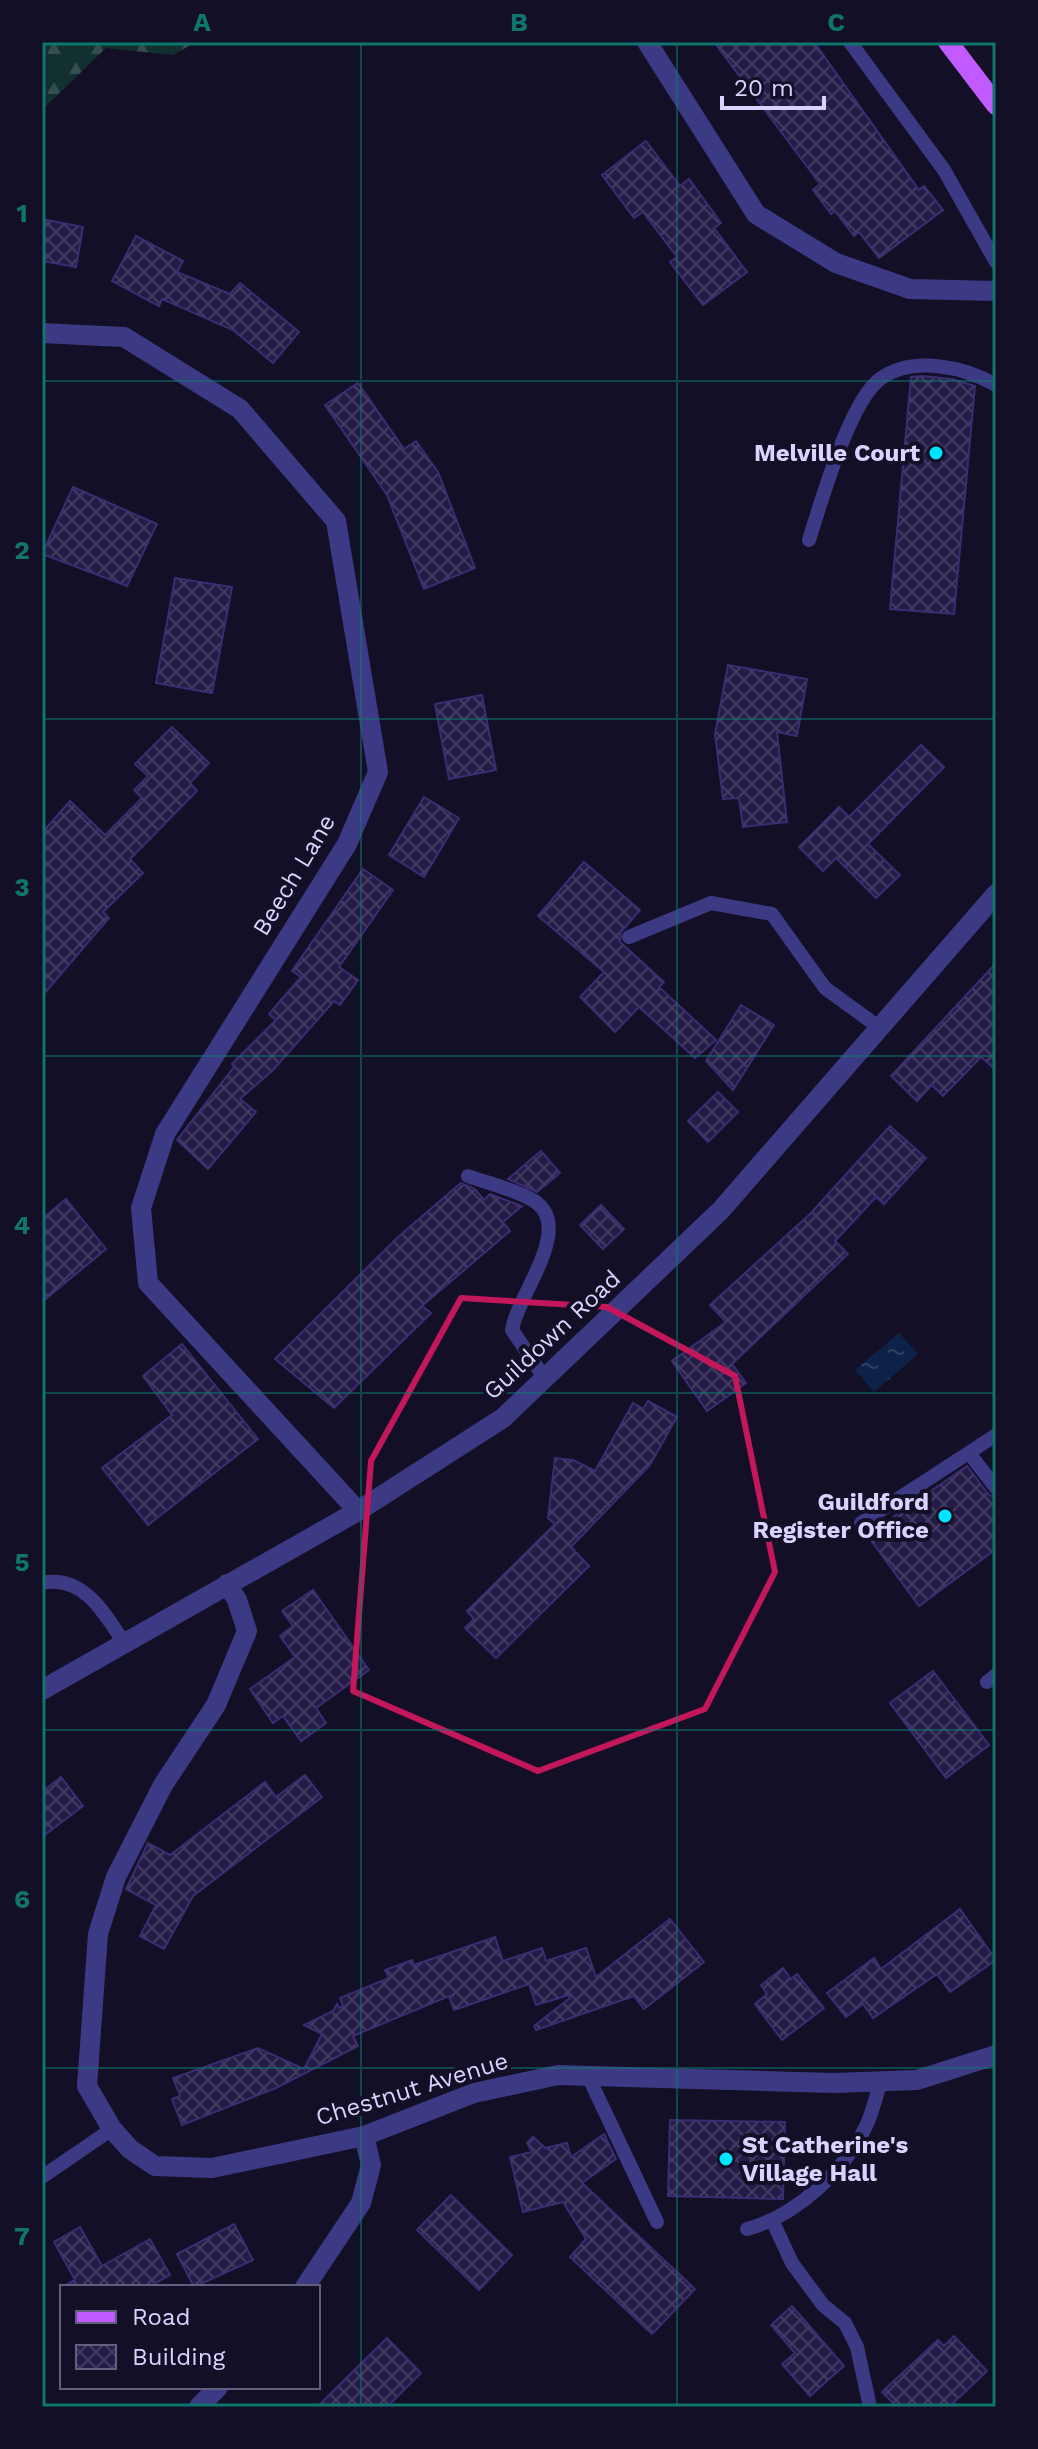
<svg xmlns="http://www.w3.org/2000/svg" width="1038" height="2449" viewBox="0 0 1038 2449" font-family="'Work Sans',sans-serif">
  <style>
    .forest { fill: url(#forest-firs) }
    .water { fill: url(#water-ripples) }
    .building { fill: url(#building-cross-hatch); stroke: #3b2d73; stroke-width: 2 }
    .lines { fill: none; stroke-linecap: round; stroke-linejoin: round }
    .lane { stroke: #3d3a85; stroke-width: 14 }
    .street { stroke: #3d3a85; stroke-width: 20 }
    .primary { stroke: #c25bff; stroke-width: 20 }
    .marked { fill: none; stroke: #c2185b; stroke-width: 6; stroke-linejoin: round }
    .grid { fill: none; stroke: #0f766e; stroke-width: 2; stroke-opacity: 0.55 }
    .poi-dot { fill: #00e5ff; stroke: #130f26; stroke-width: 3 }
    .labels { text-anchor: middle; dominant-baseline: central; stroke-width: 8; stroke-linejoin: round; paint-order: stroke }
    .poi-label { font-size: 24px; font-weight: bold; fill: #d9d4ff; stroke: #130f26; text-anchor: end }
    .street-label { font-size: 24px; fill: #d9d4ff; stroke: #130f26 }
    .neatline { fill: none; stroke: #0f766e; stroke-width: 3 }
    .grid-label { font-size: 26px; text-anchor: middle; font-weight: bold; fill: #0f766e }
  </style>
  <defs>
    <pattern id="forest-firs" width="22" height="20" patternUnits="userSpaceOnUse" patternTransform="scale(2)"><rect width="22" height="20" fill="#12302f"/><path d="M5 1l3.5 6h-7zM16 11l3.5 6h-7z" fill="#344d4e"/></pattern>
    <pattern id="water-ripples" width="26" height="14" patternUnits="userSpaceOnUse" patternTransform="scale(2)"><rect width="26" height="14" fill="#0c2248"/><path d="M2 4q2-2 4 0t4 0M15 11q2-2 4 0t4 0" fill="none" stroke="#2f4163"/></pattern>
    <pattern id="building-cross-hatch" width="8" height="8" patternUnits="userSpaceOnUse" patternTransform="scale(2)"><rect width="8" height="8" fill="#241b47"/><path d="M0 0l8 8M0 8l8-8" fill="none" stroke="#433b63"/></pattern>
  </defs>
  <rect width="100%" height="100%" fill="#130f26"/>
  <polygon class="forest" points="42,42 196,42 173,55 106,48 42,110"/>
  <polygon class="water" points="899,1333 918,1354 874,1392 855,1370"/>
  <g class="building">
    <polygon points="714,42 814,42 919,190 924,186 943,210 879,258 859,232 854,236 835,211 831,214 813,190 820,184"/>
    <polygon points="646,141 680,186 689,179 721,223 714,228 747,272 703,305 670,262 677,257 643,212 634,218 602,175"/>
    <polygon points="42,219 83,227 76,267 42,261"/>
    <polygon points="136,236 183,261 177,272 230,294 240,283 299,332 273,363 233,330 162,299 159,306 112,281"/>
    <polygon points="922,376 952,379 975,386 954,614 890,609 911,377"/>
    <polygon points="358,383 404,449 416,441 438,472 475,568 424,589 387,495 325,405"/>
    <polygon points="73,487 157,524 127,586 42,554"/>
    <polygon points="175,578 232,587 212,693 156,683"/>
    <polygon points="728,665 807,679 797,736 777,732 787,822 743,827 739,798 723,799 715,734"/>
    <polygon points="482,695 496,770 449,779 435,704"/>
    <polygon points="172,727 209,763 190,783 197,791 130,859 143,873 103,912 109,918 42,996 42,833 70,801 105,835 142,798 134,790 148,776 135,764"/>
    <polygon points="921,745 944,767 868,844 900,875 876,898 836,858 823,871 799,847 839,807 849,817"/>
    <polygon points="424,797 459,818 424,877 389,855"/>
    <polygon points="584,862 640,910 621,932 620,942 664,982 659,987 716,1040 695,1058 639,1007 615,1032 580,997 604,972 538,916"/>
    <polygon points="363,869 393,890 339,967 358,980 340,1005 334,1001 273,1070 240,1099 256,1112 208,1169 177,1140 234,1067 232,1064 276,1020 269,1014 301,977 292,971"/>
    <polygon points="996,963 996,1070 981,1057 943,1096 932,1085 917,1101 891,1076"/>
    <polygon points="741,1005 774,1025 733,1090 706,1061"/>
    <polygon points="718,1092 738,1112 708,1142 688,1121"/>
    <polygon points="890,1126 926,1158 884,1204 876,1197 835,1241 848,1254 732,1364 746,1383 707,1411 672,1361 726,1322 710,1305 810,1214"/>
    <polygon points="541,1151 560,1173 537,1192 508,1179"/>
    <polygon points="461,1183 475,1189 484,1200 490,1194 522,1206 503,1222 510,1231 422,1306 431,1313 334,1408 275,1359 398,1237"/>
    <polygon points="66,1199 106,1249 42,1302 42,1219"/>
    <polygon points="601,1205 624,1229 603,1249 580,1225"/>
    <polygon points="182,1344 258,1439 148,1525 102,1468 172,1415 143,1376"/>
    <polygon points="648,1401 677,1417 650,1465 571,1547 589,1566 496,1658 465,1628 474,1619 467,1611 555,1524 548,1518 555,1458 573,1460 595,1471 633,1403 643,1409"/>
    <polygon points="967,1466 988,1494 996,1498 996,1549 919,1606 867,1535"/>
    <polygon points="313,1590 369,1670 316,1708 326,1723 301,1741 283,1716 273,1723 250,1689 295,1657 280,1636 293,1626 282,1611"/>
    <polygon points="933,1671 989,1745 946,1778 890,1703"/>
    <polygon points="305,1775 322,1797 193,1896 164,1949 140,1936 156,1905 126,1889 148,1843 170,1855 265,1782 276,1797"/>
    <polygon points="61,1777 83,1806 42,1837 42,1792"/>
    <polygon points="960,1909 996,1960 950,1992 937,1974 873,2018 863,2004 846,2017 827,1993 874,1958 881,1969"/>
    <polygon points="670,1919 704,1962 644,2009 634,1996 536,2030 534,2026 570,1998 569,1995 536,2005 529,1984 454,2010 449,1996 353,2036 358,2046 276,2088 182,2125 172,2099 180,2096 173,2078 258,2048 304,2069 322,2034 304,2025 333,2011 337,2004 339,2008 343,2006 340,1998 389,1978 385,1970 412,1960 414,1965 495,1937 503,1961 542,1948 546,1961 586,1948 596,1977"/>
    <polygon points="783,1968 791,1979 797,1974 824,2008 782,2040 755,2004 767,1994 761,1985"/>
    <polygon points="670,2120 785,2122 783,2199 668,2196"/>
    <polygon points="604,2134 616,2159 582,2183 695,2289 652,2334 570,2257 586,2239 563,2202 523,2212 510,2157 532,2152 527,2143 533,2137 545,2148 567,2143 571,2157"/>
    <polygon points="451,2195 512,2255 479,2290 417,2230"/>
    <polygon points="234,2224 253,2260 194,2287 177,2254"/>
    <polygon points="80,2227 102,2266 150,2239 170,2275 148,2287 62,2287 75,2280 54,2242"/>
    <polygon points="792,2306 844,2366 810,2396 782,2364 795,2353 771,2325"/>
    <polygon points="954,2336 987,2371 949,2407 897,2407 882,2392 938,2340 944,2346"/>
    <polygon points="387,2338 421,2373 387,2407 317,2407"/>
  </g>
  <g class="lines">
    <g class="lane">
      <polyline points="850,42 944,170 996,262"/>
      <path d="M809 540C821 502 850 401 880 379 913 355 964 367 996 385"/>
      <polyline points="629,937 711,903 772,914 825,988 880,1028"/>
      <path d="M468 1176C487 1183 509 1188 527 1197 581 1221 518 1292 512 1330L545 1379"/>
      <polyline points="969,1453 996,1488"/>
      <polyline points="861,1523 996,1435"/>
      <path d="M42 1583C83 1574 105 1614 124 1643"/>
      <polyline points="987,1682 996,1675"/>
      <polyline points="588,2076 657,2222"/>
      <polyline points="42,2177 112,2129"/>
      <polyline points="773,2222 792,2263 823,2305 845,2323 857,2347 870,2407"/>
      <path d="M747 2229C796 2216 845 2171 867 2124 873 2111 876 2095 881 2082"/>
    </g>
    <g class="street">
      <polyline points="647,42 756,214 836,263 910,289 996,291"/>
      <polyline points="42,333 124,337 240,409 336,521 378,772 347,844 165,1134 141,1208 148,1283 358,1511"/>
      <polyline points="227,1584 237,1600 247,1631 216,1705 163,1785 116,1877 98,1934 87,2086 112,2129 130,2149 155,2166 212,2168 364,2136 474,2093 558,2075 834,2083 917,2080 996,2055"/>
      <polyline points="42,1690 358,1511 503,1418 721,1210 996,894"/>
      <polyline points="305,2287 361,2203 371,2165 364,2136"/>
      <polyline points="199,2407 218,2387"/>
    </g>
    <polyline class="primary" points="948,42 996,105"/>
  </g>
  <path class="marked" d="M461 1298 607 1307 735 1376 775 1572 705 1709 538 1771 353 1691 371 1461Z"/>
  <path class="grid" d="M361 42V2407M677 42V2407M42 381H996M42 719H996M42 1056H996M42 1393H996M42 1730H996M42 2068H996"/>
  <g class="poi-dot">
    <circle cx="936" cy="453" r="8"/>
    <circle cx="945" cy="1516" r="8"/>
    <circle cx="726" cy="2159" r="8"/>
  </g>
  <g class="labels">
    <g class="poi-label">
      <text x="920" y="453">Melville Court</text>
      <text x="929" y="1502">Guildford<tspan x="929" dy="28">Register Office</tspan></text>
      <text x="742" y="2145" text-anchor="start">St Catherine's<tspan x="742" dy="28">Village Hall</tspan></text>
    </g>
    <g class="street-label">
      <text transform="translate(294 875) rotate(-59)">Beech Lane</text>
      <text transform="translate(552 1335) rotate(-43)">Guildown Road</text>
      <text transform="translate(412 2089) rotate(-17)">Chestnut Avenue</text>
    </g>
  </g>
  <rect width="1038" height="2449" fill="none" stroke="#130f26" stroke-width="88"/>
  <rect x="60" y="2285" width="260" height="104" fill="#130f26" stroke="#625e7d" stroke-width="2"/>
  <rect x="76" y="2311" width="40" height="12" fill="#c25bff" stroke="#625e7d" stroke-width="2"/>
  <text x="132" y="2325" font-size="24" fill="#d9d4ff">Road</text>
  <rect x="76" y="2345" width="40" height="24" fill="url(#building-cross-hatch)" stroke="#625e7d" stroke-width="2"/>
  <text x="132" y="2365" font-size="24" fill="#d9d4ff">Building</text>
  <path d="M722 96v12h102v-12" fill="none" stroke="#d9d4ff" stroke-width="4"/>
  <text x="734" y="96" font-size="24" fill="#d9d4ff" stroke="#130f26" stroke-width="6" paint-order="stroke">20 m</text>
  <rect x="44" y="44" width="950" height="2361" class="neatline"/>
  <g class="grid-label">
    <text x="202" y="31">A</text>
    <text x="519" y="31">B</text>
    <text x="836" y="31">C</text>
    <text x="22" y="222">1</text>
    <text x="22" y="559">2</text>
    <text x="22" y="896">3</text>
    <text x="22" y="1234">4</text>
    <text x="22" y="1571">5</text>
    <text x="22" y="1908">6</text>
    <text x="22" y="2245">7</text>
  </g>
</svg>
